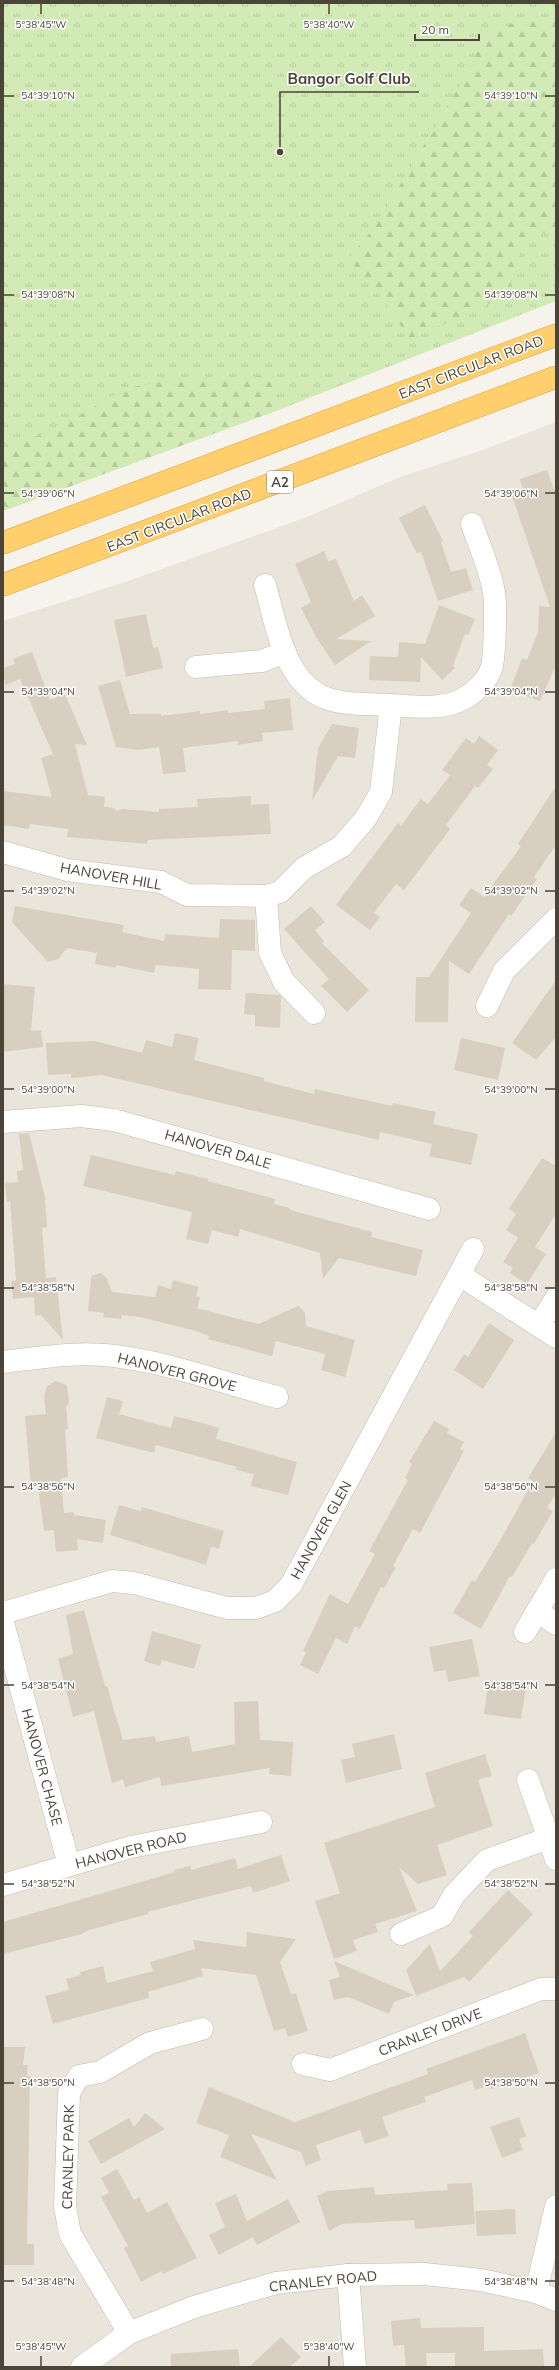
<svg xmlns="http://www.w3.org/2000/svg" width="559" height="2370" viewBox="0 0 559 2370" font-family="Mulish,sans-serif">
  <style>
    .residential { fill: #eae5da }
    .grass { fill: url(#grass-tufts) }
    .forest { fill: url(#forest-firs) }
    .building { fill: #d8cfc1 }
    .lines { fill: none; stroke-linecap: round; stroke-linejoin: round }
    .minor-casing { stroke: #c2bbae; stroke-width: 23 }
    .highway-casing { stroke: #e0a43c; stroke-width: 23 }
    .minor { stroke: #fff; stroke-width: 22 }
    .highway { stroke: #ffcf6e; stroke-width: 22 }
    .ticks { fill: none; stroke: #4b4439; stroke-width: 1.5 }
    .labels { text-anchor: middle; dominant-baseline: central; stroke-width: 3; stroke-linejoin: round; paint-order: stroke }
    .shield { fill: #fff; stroke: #817c74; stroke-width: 1 }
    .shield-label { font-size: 13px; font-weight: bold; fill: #4b4439 }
    .street-label { font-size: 14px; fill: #4b4439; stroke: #fff }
    .ticks-label { font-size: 10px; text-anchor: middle; fill: #4b4439; stroke: #fff; stroke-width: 3; stroke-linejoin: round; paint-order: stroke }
    .leader { fill: none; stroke: #4b4439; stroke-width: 1.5 }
    .callout-dot { fill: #4b4439; stroke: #fff; stroke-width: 1.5 }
    .callout-label { font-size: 15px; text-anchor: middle; font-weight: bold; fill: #4b4439; stroke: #fff; stroke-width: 3; stroke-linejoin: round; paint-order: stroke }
  </style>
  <defs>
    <pattern id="grass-tufts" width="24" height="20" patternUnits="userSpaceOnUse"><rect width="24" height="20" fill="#d2eab5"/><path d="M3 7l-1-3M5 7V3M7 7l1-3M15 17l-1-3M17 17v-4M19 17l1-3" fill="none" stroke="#b6ca9c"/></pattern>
    <pattern id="forest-firs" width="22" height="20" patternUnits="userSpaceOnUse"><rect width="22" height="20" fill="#d2eab5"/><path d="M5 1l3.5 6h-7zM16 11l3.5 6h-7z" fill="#b6ca9c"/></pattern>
  </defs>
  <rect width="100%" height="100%" fill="#f6f3ec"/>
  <polygon class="residential" points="556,422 556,2367 3,2367 3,621 128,581 307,517 400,477 474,453"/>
  <polygon class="grass" points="3,3 556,3 556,301 281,409 3,511"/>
  <g class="forest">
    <polygon points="556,20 556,225 524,246 514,265 509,295 410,339 372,284 348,259 375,227 464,78 484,36 513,23"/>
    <polygon points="3,308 9,311 9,331 3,337"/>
    <polygon points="272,374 281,409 3,511 3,451 68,422 126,388 172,380 241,379"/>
  </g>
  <g class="building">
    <polygon points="547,470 556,495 556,665 540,701 510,690 522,658 527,660 538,632 539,606 550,607 512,496 524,492 520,479"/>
    <polygon points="425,505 443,541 441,542 451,572 466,568 473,590 438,601 421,552 417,554 399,518"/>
    <polygon points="324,551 328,561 336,559 354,601 362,595 375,616 336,639 371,641 335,665 316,637 301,608 311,602 295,564"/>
    <polygon points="439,605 475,619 468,635 465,634 453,666 455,668 442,680 421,657 420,682 369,680 370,656 398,657 399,642 425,644"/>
    <polygon points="146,614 153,648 158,647 163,668 126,677 114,620"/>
    <polygon points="32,652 50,700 65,694 87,745 75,744 88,795 105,797 104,807 115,808 116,811 122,809 159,812 159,809 198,807 197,799 251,796 251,805 269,804 271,834 148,840 147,844 67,837 68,829 30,824 29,829 3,825 3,791 52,797 41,758 53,754 20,679 6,685 3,676 3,668 15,664 13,659"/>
    <polygon points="120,680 130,714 161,714 161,716 200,711 200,714 228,710 228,713 265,709 264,701 290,698 293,730 262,733 263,741 238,745 238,741 183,748 186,772 163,774 159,747 138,750 116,747 98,686"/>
    <polygon points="332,724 359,728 355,758 338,756 312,801 318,748"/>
    <polygon points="479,736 498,750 487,765 493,769 478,788 475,786 446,825 450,829 404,890 396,884 374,913 380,917 370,930 336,905 398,823 401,826 421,799 428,804 450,775 442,770 466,738 474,744"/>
    <polygon points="556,786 556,845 534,877 537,879 511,916 509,914 469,974 449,961 448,1022 415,1022 416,977 429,977 471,913 459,905 471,888 484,897 521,846 518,844"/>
    <polygon points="15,906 124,925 122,932 164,941 165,934 219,938 220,919 255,920 255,951 232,950 231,990 198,989 199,969 156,965 154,973 116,965 116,968 95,964 97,953 67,948 58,959 48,962 12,922"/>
    <polygon points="311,906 325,922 315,930 324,941 322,943 369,990 347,1012 321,986 329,979 284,929"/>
    <polygon points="556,980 556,1037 536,1060 512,1043"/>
    <polygon points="3,984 35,987 31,1031 41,1030 43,1047 3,1052"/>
    <polygon points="246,993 280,995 281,997 280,1028 255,1026 255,1015 244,1014"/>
    <polygon points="175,1033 199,1038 194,1060 264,1078 264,1081 314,1094 315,1089 392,1106 393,1103 436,1112 433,1124 478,1134 471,1165 429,1156 432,1144 380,1132 379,1140 102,1075 71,1078 71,1074 48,1075 46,1043 95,1041 142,1053 146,1040 172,1047"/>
    <polygon points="461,1038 505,1048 498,1080 454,1070"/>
    <polygon points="29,1133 45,1197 47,1227 42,1228 46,1278 56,1277 63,1340 41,1315 35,1316 34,1297 13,1299 11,1281 16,1280 10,1201 7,1202 5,1183 18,1182 17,1171 23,1170 19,1134"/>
    <polygon points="91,1155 175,1175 176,1171 208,1179 208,1181 275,1199 274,1204 290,1208 290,1210 372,1232 371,1237 423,1250 416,1276 339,1258 323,1279 320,1253 240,1229 238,1237 212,1230 208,1244 186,1239 192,1212 83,1186"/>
    <polygon points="542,1158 556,1166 556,1214 535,1247 546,1254 527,1284 510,1273 513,1268 503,1262 518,1238 506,1230 516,1214 509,1209"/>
    <polygon points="101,1273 106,1277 112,1292 155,1297 158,1285 171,1289 173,1280 199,1287 196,1296 200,1297 197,1308 258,1324 298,1306 305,1312 306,1326 355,1340 345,1377 321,1370 325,1354 276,1341 272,1356 208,1339 209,1336 196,1331 140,1317 122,1315 121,1319 103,1317 104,1313 88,1311 91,1278 93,1275"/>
    <polygon points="489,1323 514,1340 483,1389 454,1370 464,1354 468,1357"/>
    <polygon points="56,1381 67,1385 69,1403 66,1407 68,1430 65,1429 68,1477 61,1478 64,1513 74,1512 74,1518 75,1515 106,1520 103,1543 77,1539 78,1550 56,1552 54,1530 44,1531 38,1487 31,1487 25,1416 46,1414 44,1396 47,1386"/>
    <polygon points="107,1397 123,1401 119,1414 171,1428 174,1416 199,1422 219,1428 216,1439 297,1462 288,1495 251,1486 254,1474 236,1470 237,1467 156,1445 154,1453 96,1438"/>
    <polygon points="434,1421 449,1429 447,1433 464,1442 460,1449 464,1451 420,1533 413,1529 393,1566 396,1567 384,1588 381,1587 360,1629 355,1626 347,1644 336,1638 318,1674 300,1665 306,1652 303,1651 330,1594 348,1604 375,1554 369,1551 408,1480 405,1478 412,1464 409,1462"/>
    <polygon points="556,1432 556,1493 547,1508 553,1511 534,1544 532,1543 512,1577 510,1576 481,1629 453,1613 472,1580 475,1582 502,1537 533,1481 528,1478"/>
    <polygon points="119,1505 141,1511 142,1507 224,1531 219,1549 211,1547 206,1565 110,1535"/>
    <polygon points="84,1610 105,1686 107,1686 123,1740 155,1736 156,1742 189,1736 192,1752 235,1744 234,1702 258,1701 260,1740 293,1742 291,1776 269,1774 270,1768 161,1786 160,1777 125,1787 123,1779 112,1783 94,1711 73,1717 58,1659 73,1654 66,1615"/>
    <polygon points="152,1631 201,1645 194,1669 162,1660 160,1666 144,1661"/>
    <polygon points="472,1639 480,1676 448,1682 446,1670 434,1672 429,1647"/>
    <polygon points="488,1683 526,1688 521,1719 484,1714"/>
    <polygon points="394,1734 402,1769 346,1783 341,1760 355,1757 352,1744"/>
    <polygon points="485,1754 492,1776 478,1780 493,1826 437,1845 447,1875 418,1884 399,1867 417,1911 375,1924 378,1932 353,1940 357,1951 334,1959 315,1901 340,1893 324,1843 435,1807 425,1773"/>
    <polygon points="281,1855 290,1881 253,1893 251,1886 202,1898 148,1912 148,1914 86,1931 82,1934 3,1954 3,1922 175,1872 174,1870 190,1866 191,1870 235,1858 238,1869"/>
    <polygon points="508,1890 533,1914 469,1982 464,1977 416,1996 406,1970 430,1944 440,1971 473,1936 469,1932"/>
    <polygon points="247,1932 296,1939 280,1962 291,1994 296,1993 308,2031 288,2037 285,2028 274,2031 256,1975 201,1968 203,1976 148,1992 149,1998 53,2024 45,1996 69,1990 66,1979 81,1975 80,1972 103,1966 107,1983 153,1971 150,1962 195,1949 193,1940 246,1947"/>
    <polygon points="334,1961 414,1995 394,2002 389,2014 348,1997 334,2000 329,1980 340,1977"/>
    <polygon points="525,2033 539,2073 491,2089 490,2085 475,2090 472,2080 424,2097 426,2102 382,2117 389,2136 365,2144 360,2130 316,2145 321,2160 306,2166 301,2152 251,2134 277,2180 220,2157 229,2135 196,2123 209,2087 295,2122 428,2074 426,2069"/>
    <polygon points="3,2047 25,2047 23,2065 28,2065 27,2076 30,2076 27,2244 34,2244 34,2265 3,2265"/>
    <polygon points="145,2113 165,2129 101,2164 88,2141 129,2118 134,2127"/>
    <polygon points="519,2117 526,2136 519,2139 523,2150 502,2158 490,2127"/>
    <polygon points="117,2169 134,2200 139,2197 147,2213 167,2202 197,2258 163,2274 162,2271 141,2282 124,2248 128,2246 101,2197 109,2193 101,2178"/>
    <polygon points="472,2183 475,2224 415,2229 414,2220 342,2224 329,2231 317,2196 328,2191 374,2187 375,2195 448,2190 447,2184"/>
    <polygon points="236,2194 247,2221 288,2199 300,2222 257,2245 253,2237 219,2255 209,2235 225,2227 215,2203"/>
    <polygon points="515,2209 516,2234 477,2236 475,2211"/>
    <polygon points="420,2318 421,2328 484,2327 484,2351 543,2349 544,2367 455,2367 455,2353 426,2353 427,2367 406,2367 404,2345 393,2346 391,2321"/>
    <polygon points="281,2337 301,2357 290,2367 249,2367"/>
    <polygon points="238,2349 240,2367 171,2367 171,2354"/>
  </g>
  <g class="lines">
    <defs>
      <g id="minor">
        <path d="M265 585C275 619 281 663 308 687 329 707 361 703 388 705 412 706 441 711 463 699 474 693 487 681 491 669 495 659 496 605 494 593 491 571 479 545 472 524"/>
        <polyline points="196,667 262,661 285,652"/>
        <polyline points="3,852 67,870 161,882 187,895 266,896 280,892 304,868 342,846 366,818 381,792 391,705"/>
        <polyline points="266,896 270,953 284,982 314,1013"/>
        <polyline points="487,1006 504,971 556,919"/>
        <polyline points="3,1122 81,1116 114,1120 429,1209"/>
        <polyline points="460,1275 556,1337"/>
        <polyline points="539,1325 556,1298"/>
        <path d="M3 1362C40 1358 78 1351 115 1356 170 1363 224 1383 277 1397"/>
        <polyline points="537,1611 556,1624"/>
        <polyline points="3,1613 112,1581 134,1583 227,1608 256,1608 275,1601 291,1585 473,1249"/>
        <polyline points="3,1623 69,1865"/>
        <polyline points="525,1632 556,1579"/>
        <polyline points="528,1780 556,1859"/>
        <polyline points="3,1885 131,1847 261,1822"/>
        <polyline points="401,1934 442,1916 454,1895 487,1860 549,1838"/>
        <polyline points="303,2064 330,2070 541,1989 556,1989"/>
        <polyline points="348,2275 355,2367"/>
        <polyline points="536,2292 556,2206"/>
        <polyline points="129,2333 70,2234 65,2207 69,2093 79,2076 100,2072 150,2043 202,2029"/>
        <polyline points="82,2367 129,2333 194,2307 276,2283 348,2275 424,2274 481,2280 536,2292 556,2300"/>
      </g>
      <g id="highway">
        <polyline points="3,543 556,335"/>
        <polyline points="3,585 556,377"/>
      </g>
    </defs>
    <use href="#minor" class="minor-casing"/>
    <use href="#highway" class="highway-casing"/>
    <use href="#minor" class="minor"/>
    <use href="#highway" class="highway"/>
  </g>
  <path class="ticks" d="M41 4V14M329 4V14M4 96H14M545 96H555M4 295H14M545 295H555M4 493H14M545 493H555M4 692H14M545 692H555M4 891H14M545 891H555M4 1089H14M545 1089H555M4 1288H14M545 1288H555M4 1487H14M545 1487H555M4 1685H14M545 1685H555M4 1884H14M545 1884H555M4 2083H14M545 2083H555M4 2281H14M545 2281H555M41 2356V2366M329 2356V2366"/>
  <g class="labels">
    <rect class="shield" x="267" y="471" width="26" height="22" rx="3"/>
    <g class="shield-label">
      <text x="280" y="482">A2</text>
    </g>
    <g class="street-label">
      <text transform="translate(471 367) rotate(-21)">EAST CIRCULAR ROAD</text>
      <text transform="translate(179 520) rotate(-21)">EAST CIRCULAR ROAD</text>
      <text transform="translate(111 876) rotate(10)">HANOVER HILL</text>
      <text transform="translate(218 1149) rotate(16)">HANOVER DALE</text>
      <text transform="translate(177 1372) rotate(14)">HANOVER GROVE</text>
      <text transform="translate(321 1530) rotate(-61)">HANOVER GLEN</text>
      <text transform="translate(42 1767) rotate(75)">HANOVER CHASE</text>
      <text transform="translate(131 1850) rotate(-14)">HANOVER ROAD</text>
      <text transform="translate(430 2032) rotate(-21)">CRANLEY DRIVE</text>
      <text transform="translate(68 2157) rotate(-89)">CRANLEY PARK</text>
      <text transform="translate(323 2281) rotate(-6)">CRANLEY ROAD</text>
    </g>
  </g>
  <g class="ticks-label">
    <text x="41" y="28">5°38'45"W</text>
    <text x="329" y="28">5°38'40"W</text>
    <text x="48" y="99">54°39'10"N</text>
    <text x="511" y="99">54°39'10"N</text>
    <text x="48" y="298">54°39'08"N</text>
    <text x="511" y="298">54°39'08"N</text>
    <text x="48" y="497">54°39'06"N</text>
    <text x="511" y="497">54°39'06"N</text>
    <text x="48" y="695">54°39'04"N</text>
    <text x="511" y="695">54°39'04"N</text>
    <text x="48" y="894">54°39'02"N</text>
    <text x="511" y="894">54°39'02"N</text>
    <text x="48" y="1093">54°39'00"N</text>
    <text x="511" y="1093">54°39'00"N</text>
    <text x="48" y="1291">54°38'58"N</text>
    <text x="511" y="1291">54°38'58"N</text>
    <text x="48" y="1490">54°38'56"N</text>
    <text x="511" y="1490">54°38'56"N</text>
    <text x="48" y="1689">54°38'54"N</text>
    <text x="511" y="1689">54°38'54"N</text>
    <text x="48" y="1887">54°38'52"N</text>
    <text x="511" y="1887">54°38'52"N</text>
    <text x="48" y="2086">54°38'50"N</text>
    <text x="511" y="2086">54°38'50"N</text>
    <text x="48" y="2285">54°38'48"N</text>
    <text x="511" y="2285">54°38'48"N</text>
    <text x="41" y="2350">5°38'45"W</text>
    <text x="329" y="2350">5°38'40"W</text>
  </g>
  <path class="leader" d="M280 152L280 92H419"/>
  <circle class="callout-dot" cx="280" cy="152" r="4"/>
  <g class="callout-label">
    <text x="349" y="84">Bangor Golf Club</text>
  </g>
  <rect width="559" height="2370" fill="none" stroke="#4b4439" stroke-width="8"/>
  <path d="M415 34v6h64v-6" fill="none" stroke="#4b4439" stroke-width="2"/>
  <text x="421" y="34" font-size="12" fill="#4b4439" stroke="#ffffff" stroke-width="3" paint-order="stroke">20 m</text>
</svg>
